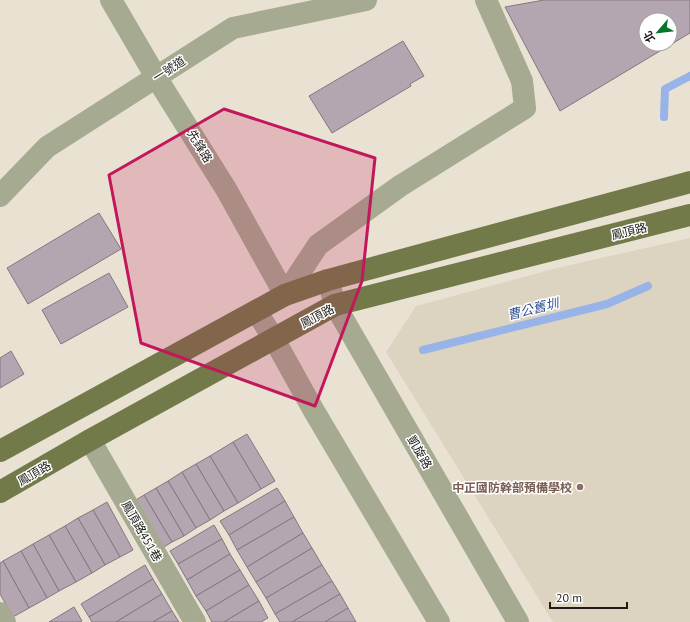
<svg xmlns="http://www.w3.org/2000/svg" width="690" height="622" viewBox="0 0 690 622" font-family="'PT Sans','Noto Sans TC',sans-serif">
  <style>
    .education { fill: #dcd4c0 }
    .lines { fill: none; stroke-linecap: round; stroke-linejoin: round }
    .stream { stroke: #97b3e8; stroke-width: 8 }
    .building { fill: #b4a6b1; stroke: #847781; fill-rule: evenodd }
    .minor { stroke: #a5aa90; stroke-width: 22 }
    .major { stroke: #727a49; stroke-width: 22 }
    .marked { fill: #c2185b; fill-opacity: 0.2; stroke: #c2185b; stroke-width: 3; stroke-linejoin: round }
    .education-dot { fill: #8d6e63; stroke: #fff; stroke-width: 1.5 }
    .labels { text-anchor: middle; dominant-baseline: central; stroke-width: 3; stroke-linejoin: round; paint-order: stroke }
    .street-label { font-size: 12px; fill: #1f1c17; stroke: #fff }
    .education-label { font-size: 12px; font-weight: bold; fill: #785e54; stroke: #fff; text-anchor: end }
    .water-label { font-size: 13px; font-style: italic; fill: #365596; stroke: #fff }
  </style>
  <rect width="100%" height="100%" fill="#e9e2d3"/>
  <polygon class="education" points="690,238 690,622 553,622 386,352 416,306 557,268"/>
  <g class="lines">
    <g class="stream">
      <polyline points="664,117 665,89 690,76"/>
      <polyline points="423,350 607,304 648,286"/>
    </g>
  </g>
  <g class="building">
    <path d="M544 0H690V33L560 111 505 7ZM646 20H670V44H646Z"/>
    <polygon points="403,41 424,76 410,84 411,86 332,133 309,96"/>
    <polygon points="99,213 121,249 28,304 7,268"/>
    <polygon points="109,273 128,307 61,344 42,310"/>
    <polygon points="11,351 24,374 0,388 0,358"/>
    <polygon points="247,434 275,481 261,489 233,442"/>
    <polygon points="233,442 261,489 238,503 210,456"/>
    <polygon points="210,456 238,503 224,511 196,464"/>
    <polygon points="196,464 224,511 210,520 182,472"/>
    <polygon points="182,472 210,520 196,528 168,481"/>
    <polygon points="168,481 196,528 184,536 156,488"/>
    <polygon points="156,488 184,536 172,542 144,495"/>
    <polygon points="277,488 285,501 229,535 220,521"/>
    <polygon points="144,495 172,542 159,550 131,503"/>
    <polygon points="285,501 294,517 237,550 229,535"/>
    <polygon points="107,502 133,550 120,557 93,510"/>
    <polygon points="93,510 120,557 105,565 78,518"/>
    <polygon points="294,517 303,533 247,567 237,550"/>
    <polygon points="78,518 105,565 92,573 65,526"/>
    <polygon points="214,525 222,539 178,564 170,551"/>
    <polygon points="65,526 92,573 76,582 49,535"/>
    <polygon points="303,533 312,548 256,582 247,567"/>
    <polygon points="49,535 76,582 59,591 33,544"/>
    <polygon points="222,539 230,554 187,580 178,564"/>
    <polygon points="33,544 59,591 47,598 21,551"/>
    <polygon points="312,548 322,565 266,598 256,582"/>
    <polygon points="21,551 47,598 29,608 3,561"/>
    <polygon points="230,554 240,570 196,596 187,580"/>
    <polygon points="3,561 29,608 13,617 0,594 0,563"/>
    <polygon points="145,565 153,579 89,617 81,604"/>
    <polygon points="322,565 332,581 275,614 266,598"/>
    <polygon points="240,570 249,585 206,611 196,596"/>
    <polygon points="153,579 162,594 116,622 92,622 89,617"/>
    <polygon points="332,581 340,594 292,622 280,622 275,614"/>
    <polygon points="249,585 259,601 224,622 212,622 206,611"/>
    <polygon points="162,594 172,611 153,622 116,622"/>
    <polygon points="340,594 348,608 325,622 292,622"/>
    <polygon points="259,601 268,618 261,622 224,622"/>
    <polygon points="74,607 82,621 80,622 49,622"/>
    <polygon points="348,608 356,622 325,622"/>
    <polygon points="172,611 179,622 153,622"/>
  </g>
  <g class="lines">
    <g class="minor">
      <polyline points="111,0 156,77 226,189 285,295 318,245 400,186 525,108 522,81 486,0"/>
      <polyline points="0,196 47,147 233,28 366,0"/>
      <polyline points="328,280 335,305 518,622"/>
      <polyline points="256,311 274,339 314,411 439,622"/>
      <polyline points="90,440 195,622"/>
      <polyline points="0,613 5,622"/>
    </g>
    <g class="major">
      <polyline points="0,451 285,295 328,280 690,182"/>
      <polyline points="0,492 90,440 335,305 690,215"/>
    </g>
  </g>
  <path class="marked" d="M224 109 375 158 362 281 315 406 141 343 109 175Z"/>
  <circle class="education-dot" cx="580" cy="487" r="4"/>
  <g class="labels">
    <g class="street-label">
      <text transform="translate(169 69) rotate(-33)">一號道</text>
      <text transform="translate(200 146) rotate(58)">先鋒路</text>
      <text transform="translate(629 231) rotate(-14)">鳳頂路</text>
      <text transform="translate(317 316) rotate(-28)">鳳頂路</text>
      <text transform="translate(420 452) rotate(60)">凱旋路</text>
      <text transform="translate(34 473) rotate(-30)">鳳頂路</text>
      <text transform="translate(142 531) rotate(60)">鳳頂路451巷</text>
    </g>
    <g class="education-label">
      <text x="572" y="487">中正國防幹部預備學校</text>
    </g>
    <g class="water-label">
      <text transform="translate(533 309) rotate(-14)">曹公舊圳</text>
    </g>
  </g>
  <g transform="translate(658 32) rotate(242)"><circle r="19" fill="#ffffff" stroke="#a5a4a2"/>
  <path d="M0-3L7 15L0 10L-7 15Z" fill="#03762a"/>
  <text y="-6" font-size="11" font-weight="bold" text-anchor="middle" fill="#1f1c17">北</text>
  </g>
  <path d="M550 602v6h77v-6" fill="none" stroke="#1f1c17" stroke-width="2"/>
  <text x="556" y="602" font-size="12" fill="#1f1c17" stroke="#ffffff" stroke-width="3" paint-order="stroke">20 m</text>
</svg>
